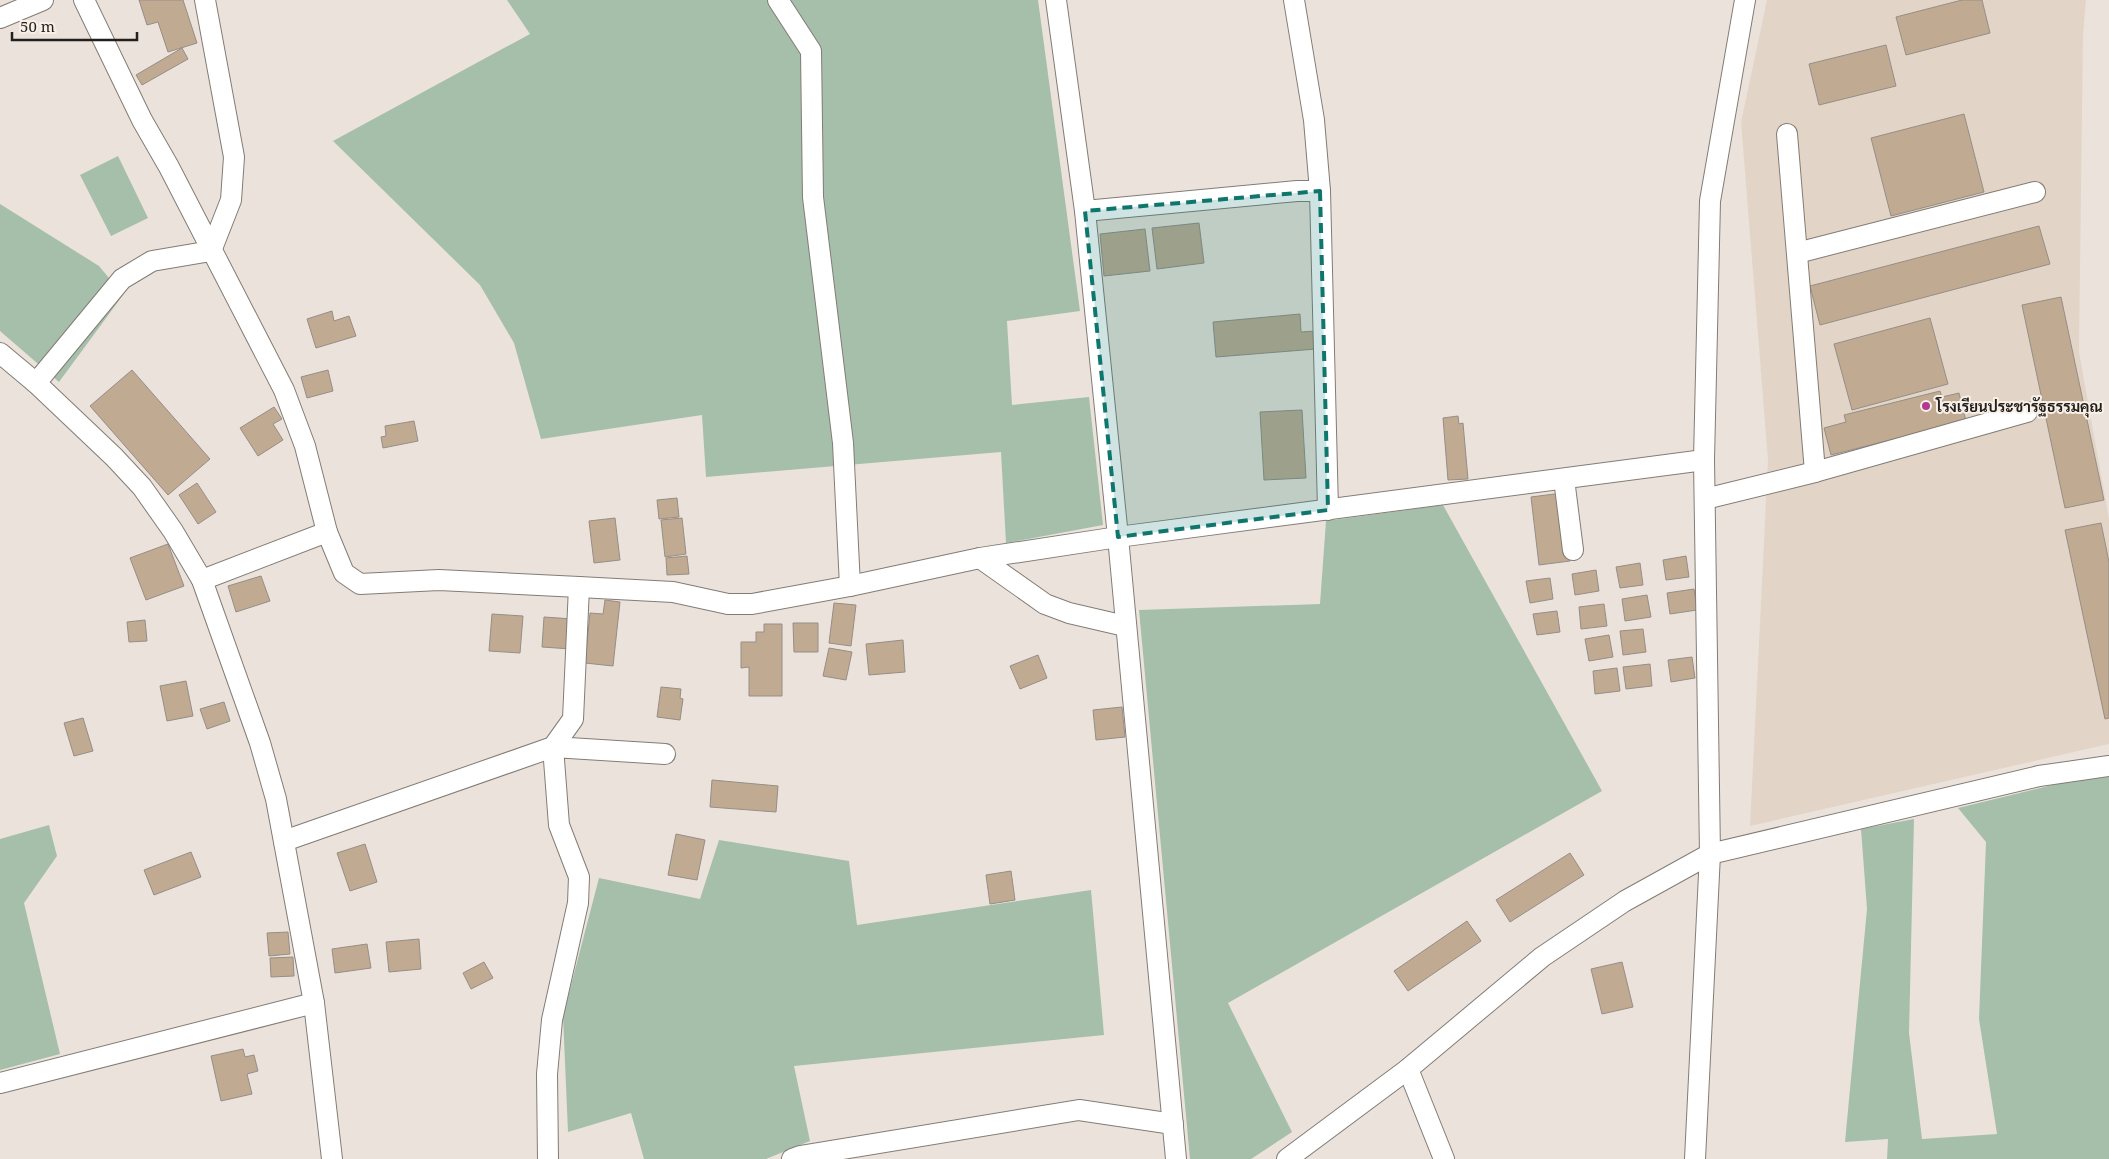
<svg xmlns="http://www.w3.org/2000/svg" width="2109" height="1159" viewBox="0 0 2109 1159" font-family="'Noto Serif',Sarabun,serif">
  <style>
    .built { fill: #e2d5c7 }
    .green { fill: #a5bfab }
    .building { fill: #c1aa92; stroke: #958e87 }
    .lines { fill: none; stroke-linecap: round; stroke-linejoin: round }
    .minor-casing { stroke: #837c75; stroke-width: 22 }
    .minor { stroke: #fff; stroke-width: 20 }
    .marked { fill: #0f766e; fill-opacity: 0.2; stroke: #0f766e; stroke-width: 4; stroke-dasharray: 10 6; stroke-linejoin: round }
    .poi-dot { fill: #b23b91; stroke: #f8f0e8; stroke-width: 2 }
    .labels { text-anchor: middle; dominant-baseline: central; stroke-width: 4; stroke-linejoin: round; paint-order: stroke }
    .poi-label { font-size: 15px; font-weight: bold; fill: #221f1c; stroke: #f8f0e8; text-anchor: start }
  </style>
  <rect width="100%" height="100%" fill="#ebe3db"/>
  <polygon class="built" points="1767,0 2086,0 2083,36 2079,352 2109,519 2109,744 1750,826 1768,460 1741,122"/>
  <g class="green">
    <polygon points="507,0 1038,0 1080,311 1007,321 1012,405 1089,397 1103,525 1006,543 1001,452 706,477 702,415 541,439 514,343 480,285 333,141 530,34"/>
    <polygon points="118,156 148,218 111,236 80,175"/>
    <polygon points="0,204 99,266 123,295 59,382 0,331"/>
    <polygon points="1443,505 1602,791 1228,1003 1292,1132 1251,1159 1190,1159 1139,610 1320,604 1326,521"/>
    <polygon points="2109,775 2109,1159 1887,1159 1888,1139 1845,1142 1867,909 1861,829 1914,819 1909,1033 1922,1139 1997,1134 1979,1019 1986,842 1958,808 2065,782"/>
    <polygon points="49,825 57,856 24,903 60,1054 0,1070 0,839"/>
    <polygon points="719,840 849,861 857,925 1091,890 1104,1035 794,1066 810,1141 766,1159 644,1159 631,1113 568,1132 563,1016 599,878 700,899"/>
  </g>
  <g class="building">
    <polygon points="139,0 183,0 197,43 168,52 158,22 147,25"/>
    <polygon points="1962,0 1982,0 1990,33 1906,55 1896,17"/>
    <polygon points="1886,45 1896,86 1819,105 1809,64"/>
    <polygon points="182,48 188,59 142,85 136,75"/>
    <polygon points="1964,114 1984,192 1891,216 1871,138"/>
    <polygon points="1199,223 1204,263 1157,269 1152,228"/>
    <polygon points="2039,226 2050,264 1820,325 1810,286"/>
    <polygon points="1145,229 1150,271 1104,276 1100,234"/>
    <polygon points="2061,297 2104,500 2065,508 2022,305"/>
    <polygon points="332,311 334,321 349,316 356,336 316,348 307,319"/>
    <polygon points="1300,314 1301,332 1315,331 1316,349 1216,357 1213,322"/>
    <polygon points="1930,318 1948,384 1852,410 1834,344"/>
    <polygon points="132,370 210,459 168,495 90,406"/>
    <polygon points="328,370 333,391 307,398 301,377"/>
    <polygon points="1940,391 1942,397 1959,393 1966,421 1831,455 1824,428 1846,422 1844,415"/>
    <polygon points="274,407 282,419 273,424 283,440 258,456 240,428"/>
    <polygon points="1302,410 1306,478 1264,480 1260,412"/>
    <polygon points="1458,416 1459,424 1463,423 1468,479 1448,480 1443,418"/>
    <polygon points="414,421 418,441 383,448 381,437 386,436 385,426"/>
    <polygon points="197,483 216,512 198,524 179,495"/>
    <polygon points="1562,493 1570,561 1539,565 1531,497"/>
    <polygon points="677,498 679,517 659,519 657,500"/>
    <polygon points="615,518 620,560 594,563 589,521"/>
    <polygon points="682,518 686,554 665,557 661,520"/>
    <polygon points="2101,523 2109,562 2109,718 2105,719 2065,530"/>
    <polygon points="168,544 184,586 146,600 130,558"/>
    <polygon points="687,556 689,574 667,575 666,558"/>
    <polygon points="1686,556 1689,577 1666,580 1663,560"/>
    <polygon points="1640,563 1643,585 1620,588 1616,567"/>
    <polygon points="1596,570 1599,591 1575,595 1572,574"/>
    <polygon points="261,576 270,601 236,612 228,586"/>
    <polygon points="1550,578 1553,599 1530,603 1526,581"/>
    <polygon points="1694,589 1697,610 1670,614 1667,593"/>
    <polygon points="1647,595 1651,617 1625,621 1622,599"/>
    <polygon points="605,600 620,602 613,666 585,663 590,613 603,614"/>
    <polygon points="834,603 856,605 851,646 829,643"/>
    <polygon points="1604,604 1607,626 1581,629 1579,607"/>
    <polygon points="1557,611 1560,632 1537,635 1533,614"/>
    <polygon points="492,614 523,616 520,653 489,651"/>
    <polygon points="544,617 573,619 571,649 542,647"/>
    <polygon points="145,620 147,641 129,642 127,622"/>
    <polygon points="793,623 818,623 818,652 794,652"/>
    <polygon points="764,624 782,624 782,696 749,696 749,667 741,668 741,642 756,642 756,632 764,632"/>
    <polygon points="1643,629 1646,652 1623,655 1620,631"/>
    <polygon points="1609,635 1613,657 1589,661 1585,639"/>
    <polygon points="903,640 905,672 869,675 866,644"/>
    <polygon points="829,648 852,652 846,680 823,676"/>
    <polygon points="1038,655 1047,678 1020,689 1010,666"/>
    <polygon points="1692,657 1695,678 1671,682 1668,660"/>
    <polygon points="1650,664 1652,686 1626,689 1623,667"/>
    <polygon points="1617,668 1620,691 1595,694 1593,671"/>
    <polygon points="186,681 193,716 167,721 160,686"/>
    <polygon points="661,687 681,689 680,698 683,699 680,720 657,717"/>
    <polygon points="224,702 230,721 207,729 200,709"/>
    <polygon points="1122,707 1125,737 1096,740 1093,710"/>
    <polygon points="83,718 93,751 74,756 64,723"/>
    <polygon points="712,780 778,786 776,812 710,807"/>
    <polygon points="676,834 705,840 697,880 668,875"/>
    <polygon points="365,844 377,882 350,891 337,853"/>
    <polygon points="191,852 201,877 154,895 144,870"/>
    <polygon points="1570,853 1584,875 1510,922 1496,900"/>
    <polygon points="1011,871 1015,900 990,904 986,875"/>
    <polygon points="1467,921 1481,941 1408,991 1394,971"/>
    <polygon points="288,932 290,954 269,956 267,933"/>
    <polygon points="419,939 421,969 389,972 386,942"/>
    <polygon points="367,944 371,968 335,973 332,949"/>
    <polygon points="293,957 294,976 271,977 270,958"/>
    <polygon points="484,962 493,978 471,989 463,973"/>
    <polygon points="1622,962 1633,1007 1602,1014 1591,969"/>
    <polygon points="243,1049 245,1057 254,1055 258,1071 247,1074 252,1094 221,1101 211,1056"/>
  </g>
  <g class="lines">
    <defs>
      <g id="minor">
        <polyline points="84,0 142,120 169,167 284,390 305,446 327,532 344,573 360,584 439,580 579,587 673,592 728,604 752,604 850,586 980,558 1118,537 1704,460"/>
        <polyline points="205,0 234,157 231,200 211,251"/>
        <polyline points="778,0 811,51 813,197 843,443 850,586"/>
        <polyline points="1056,0 1085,211 1118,537 1176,1159"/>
        <polyline points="1294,0 1314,120 1320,191 1328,510"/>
        <polyline points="0,18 43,0"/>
        <polyline points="1787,134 1815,472"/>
        <polyline points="1085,211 1297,191 1320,191"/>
        <polyline points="1797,253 2035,192"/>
        <polyline points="0,353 36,383 114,457 142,487 173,531 202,580 260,743 276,799 314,1003 332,1159"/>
        <polyline points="36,383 122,279 152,261 211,251"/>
        <polyline points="1564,479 1573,550"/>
        <polyline points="1705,499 1815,472 2027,412"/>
        <polyline points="980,558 1045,604 1069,613 1125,626"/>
        <polyline points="202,580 327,532"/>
        <polyline points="284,841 553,747 573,719 579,587"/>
        <polyline points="1408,1069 1444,1159"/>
        <polyline points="0,1083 314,1003"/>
        <polyline points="548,1159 547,1074 552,1020 578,903 579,877 559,825 553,747 665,754"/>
        <polyline points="792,1159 800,1156 1079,1110 1173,1124"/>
        <polyline points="1287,1159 1408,1069 1542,957 1625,901 1710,854 2039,776 2109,766"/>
        <polyline points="1695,1159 1710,854 1704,460 1710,201 1745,0"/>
      </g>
    </defs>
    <use href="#minor" class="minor-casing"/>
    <use href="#minor" class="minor"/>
  </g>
  <path class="marked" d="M1320 191 1328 510 1118 537 1085 211Z"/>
  <circle class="poi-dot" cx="1926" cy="406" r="5"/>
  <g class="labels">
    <g class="poi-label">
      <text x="1936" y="406">โรงเรียนประชารัฐธรรมคุณ</text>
    </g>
  </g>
  <path d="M12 32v8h125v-8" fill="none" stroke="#221f1c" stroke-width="2.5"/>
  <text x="20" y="32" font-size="15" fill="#221f1c" stroke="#f8f0e8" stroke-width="4" paint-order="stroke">50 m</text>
</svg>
